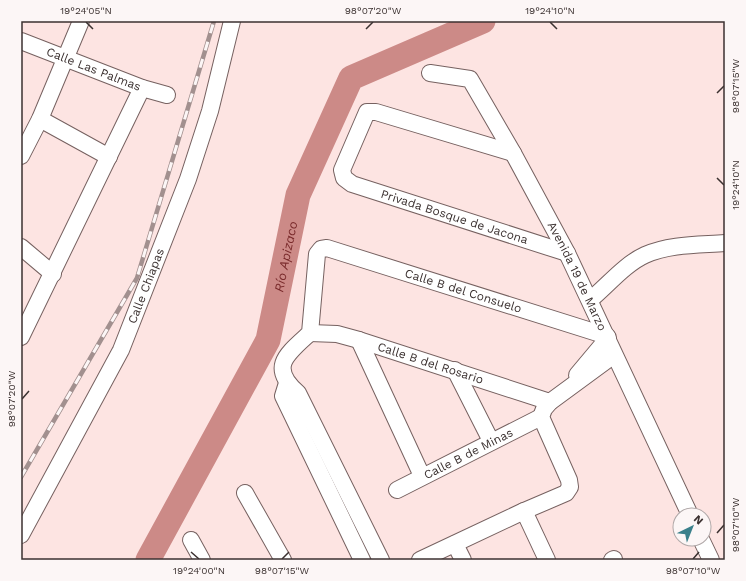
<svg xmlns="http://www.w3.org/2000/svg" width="746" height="581" viewBox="0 0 746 581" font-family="'Work Sans',sans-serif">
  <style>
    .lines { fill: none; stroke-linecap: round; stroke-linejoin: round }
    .river { stroke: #cc8a87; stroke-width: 25 }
    .minor-casing { stroke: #766160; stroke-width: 18 }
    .minor { stroke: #fff; stroke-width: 16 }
    .rail-casing { stroke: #a2908f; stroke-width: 4.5 }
    .rail { stroke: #fcf6f6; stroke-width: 3; stroke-dasharray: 9; stroke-linecap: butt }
    .ticks { fill: none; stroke: #3b3130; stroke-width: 1.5 }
    .labels { text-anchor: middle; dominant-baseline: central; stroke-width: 3; stroke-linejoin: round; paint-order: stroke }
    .street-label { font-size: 12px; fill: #3b3130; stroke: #fcf6f6 }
    .water-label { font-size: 13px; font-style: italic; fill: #7a2b2c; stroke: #fcf6f6 }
    .neatline { fill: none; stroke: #3b3130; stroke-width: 1.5 }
    .ticks-label { font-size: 10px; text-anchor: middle; fill: #3b3130 }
  </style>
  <rect width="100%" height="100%" fill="#fde4e2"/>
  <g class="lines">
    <path class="river" id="s1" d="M148 560 268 340 298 195 351 78 483 21"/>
    <defs>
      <g id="minor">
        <path id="s2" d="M21 41 142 88 167 95"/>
        <path id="s3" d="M430 73 470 79 513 153 567 253 690 515"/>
        <polyline points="40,119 109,157"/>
        <path id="s4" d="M513 153 376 112H367L342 170 344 178 352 184 567 253"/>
        <polyline points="21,156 40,119 81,21"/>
        <polyline points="21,247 53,274"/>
        <path d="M590 300C607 286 625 264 645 255 670 244 699 245 725 243"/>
        <path id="s5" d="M310 333 337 334 359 340 550 402"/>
        <polyline points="21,337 142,88"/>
        <polyline points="359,340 422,476"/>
        <polyline points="455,370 491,441"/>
        <polyline points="577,375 608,338"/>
        <polyline points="287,383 283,396 362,560"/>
        <path id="s6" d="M397 490 541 417"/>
        <polyline points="245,493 283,560"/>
        <polyline points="524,511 547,560"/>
        <path id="s7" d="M21 535 121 350 188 179 210 111 232 21"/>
        <polyline points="701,539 711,560"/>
        <polyline points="191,540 202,560"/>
        <polyline points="455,544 463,560"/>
        <path id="s8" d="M381 560 298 393C268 367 287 354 310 333L317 254 321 249 327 248 607 336"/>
        <polyline points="420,560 524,511 566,493 570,487 569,480 541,417 544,409 550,402 614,355"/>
        <polyline points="612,560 614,559"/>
      </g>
    </defs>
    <use href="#minor" class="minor-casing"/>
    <use href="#minor" class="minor"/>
    <defs>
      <polyline id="rail" points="21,477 137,278 214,21"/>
    </defs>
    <use href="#rail" class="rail-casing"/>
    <use href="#rail" class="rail"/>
  </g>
  <path class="ticks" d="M86 22 93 29M550 22 557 29M366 29 373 22M717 93 724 86M717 178 724 185M22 399 29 391M717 533 724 525M191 552 199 559M282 559 289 552M693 559 699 552"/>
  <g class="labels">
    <g class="street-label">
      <text stroke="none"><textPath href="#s2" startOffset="78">Calle Las Palmas</textPath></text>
      <text stroke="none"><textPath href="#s4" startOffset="341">Privada Bosque de Jacona</textPath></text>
      <text stroke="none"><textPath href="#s3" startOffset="265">Avenida 19 de Marzo</textPath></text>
      <text stroke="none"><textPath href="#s7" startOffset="279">Calle Chiapas</textPath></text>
      <text stroke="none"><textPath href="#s8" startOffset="497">Calle B del Consuelo</textPath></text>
      <text stroke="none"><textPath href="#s5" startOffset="125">Calle B del Rosario</textPath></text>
      <text stroke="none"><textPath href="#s6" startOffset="80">Calle B de Minas</textPath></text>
    </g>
    <g class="water-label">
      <text stroke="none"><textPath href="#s1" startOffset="336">Río Apizaco</textPath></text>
    </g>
  </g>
  <rect width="746" height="581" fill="none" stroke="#fcf6f6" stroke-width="44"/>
  <g transform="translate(692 527) rotate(43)"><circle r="19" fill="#fcf6f6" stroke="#afa7a7"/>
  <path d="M0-3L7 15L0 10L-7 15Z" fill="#3a808b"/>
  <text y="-6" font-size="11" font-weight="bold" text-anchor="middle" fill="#3b3130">N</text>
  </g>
  <rect x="22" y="22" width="702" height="537" class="neatline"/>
  <g class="ticks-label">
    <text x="86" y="14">19°24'05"N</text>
    <text x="373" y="14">98°07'20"W</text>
    <text x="550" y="14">19°24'10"N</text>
    <text transform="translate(735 86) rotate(-90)" y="4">98°07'15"W</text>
    <text transform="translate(735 185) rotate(-90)" y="4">19°24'10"N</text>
    <text transform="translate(11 399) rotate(-90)" y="4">98°07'20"W</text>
    <text transform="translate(735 525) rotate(-90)" y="4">98°07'10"W</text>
    <text x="199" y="574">19°24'00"N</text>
    <text x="282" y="574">98°07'15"W</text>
    <text x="693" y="574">98°07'10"W</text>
  </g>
</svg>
